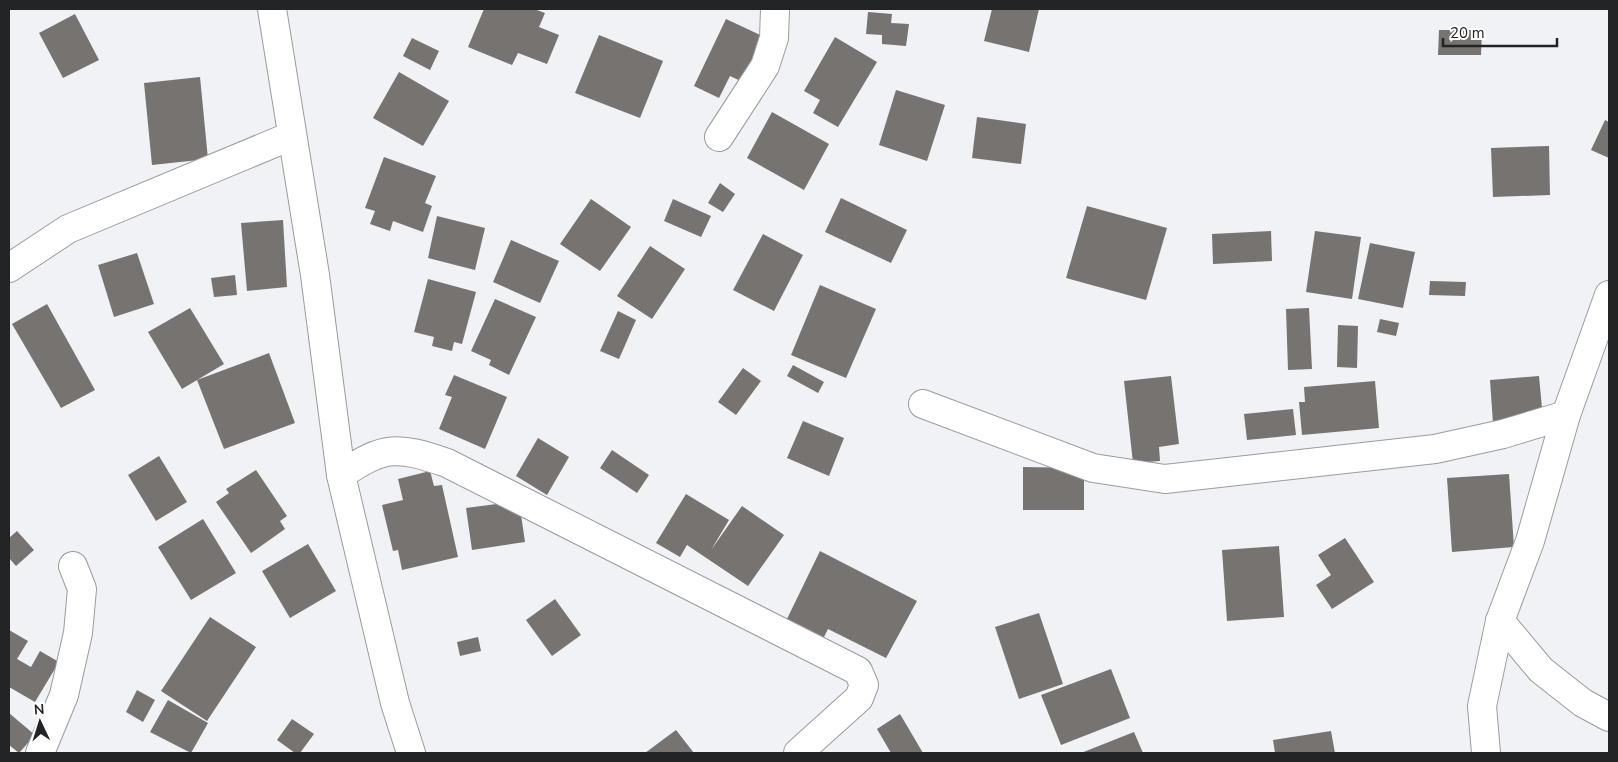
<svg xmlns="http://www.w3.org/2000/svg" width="1618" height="762" viewBox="0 0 1618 762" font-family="'Nunito Sans',sans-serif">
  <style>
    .building { fill: #777370 }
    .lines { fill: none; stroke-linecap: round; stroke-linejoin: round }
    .street-casing { stroke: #9a9b9f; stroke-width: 30 }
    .street { stroke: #fff; stroke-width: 28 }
  </style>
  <rect width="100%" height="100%" fill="#f0f2f6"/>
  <g class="building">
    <polygon points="484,9 534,9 545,13 539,27 559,35 547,64 518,53 512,65 468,47"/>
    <polygon points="992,9 1039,9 1029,52 984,41"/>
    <polygon points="868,12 892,14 891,23 909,24 906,46 882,44 882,35 866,34"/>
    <polygon points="75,14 99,60 63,78 39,33"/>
    <polygon points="726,19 771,40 749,85 730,76 719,98 694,86"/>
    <polygon points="1439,30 1482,30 1481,55 1438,55"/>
    <polygon points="599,35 663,61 640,118 575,93"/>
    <polygon points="835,37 877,62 838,127 813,113 820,100 804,91"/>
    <polygon points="412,38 439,51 430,70 403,56"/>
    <polygon points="399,72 449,101 423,146 373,118"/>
    <polygon points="200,77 208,159 152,165 144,83"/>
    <polygon points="896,90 945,105 927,161 879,145"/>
    <polygon points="772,112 829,144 804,190 747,158"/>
    <polygon points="977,117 1026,124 1021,164 972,158"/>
    <polygon points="1605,120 1609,122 1609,158 1591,150"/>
    <polygon points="1549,146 1550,195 1493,197 1491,148"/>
    <polygon points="384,157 436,176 425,203 432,206 423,232 393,221 390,231 370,224 375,211 365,208"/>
    <polygon points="720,183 735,194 723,212 708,203"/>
    <polygon points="841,198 907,230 891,263 825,232"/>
    <polygon points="591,199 631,227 600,271 560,244"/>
    <polygon points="673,199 711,216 701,237 664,221"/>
    <polygon points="1087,206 1167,228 1146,300 1066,278"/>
    <polygon points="437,216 485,228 475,270 428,258"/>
    <polygon points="283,220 287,287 247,291 241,223"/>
    <polygon points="1271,231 1272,261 1213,264 1212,234"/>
    <polygon points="1315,231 1361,237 1352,299 1306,292"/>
    <polygon points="763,234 803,255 774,311 733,290"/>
    <polygon points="511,240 559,261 540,303 493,282"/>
    <polygon points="1370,243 1415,252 1403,308 1358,299"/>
    <polygon points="650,246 685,269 652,319 617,296"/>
    <polygon points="137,253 154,304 114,317 98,265"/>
    <polygon points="235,275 237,295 214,297 211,278"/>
    <polygon points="428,279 476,292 462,344 454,342 452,351 432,346 434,337 414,332"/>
    <polygon points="1430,281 1466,282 1465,296 1429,295"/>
    <polygon points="820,285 876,309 846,378 791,355"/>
    <polygon points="495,299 536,317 509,375 489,365 491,360 471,351"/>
    <polygon points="47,304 95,390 61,408 12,324"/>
    <polygon points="190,308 224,364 182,389 148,332"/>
    <polygon points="1309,308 1312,369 1288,370 1286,309"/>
    <polygon points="618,311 636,320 619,359 600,351"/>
    <polygon points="1380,319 1399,323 1396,336 1377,332"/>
    <polygon points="1338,325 1358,326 1357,368 1337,367"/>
    <polygon points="269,353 295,423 224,449 197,380"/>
    <polygon points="793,365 824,382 818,393 787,376"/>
    <polygon points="743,368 761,381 736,415 718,402"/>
    <polygon points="454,375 507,397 485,449 439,429 452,397 445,395"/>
    <polygon points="1171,376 1179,444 1159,447 1160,461 1133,463 1124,381"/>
    <polygon points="1539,376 1543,419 1493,423 1490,380"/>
    <polygon points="1375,381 1379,428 1302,435 1299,402 1305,402 1304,387"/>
    <polygon points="1293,409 1296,435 1247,440 1244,414"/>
    <polygon points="803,421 844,438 829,476 787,458"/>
    <polygon points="538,438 569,457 547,495 516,476"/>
    <polygon points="612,450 649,475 637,493 600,468"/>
    <polygon points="159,456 187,502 156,521 128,475"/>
    <polygon points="1023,467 1084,468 1084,510 1023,510"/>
    <polygon points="256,470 287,516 280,521 285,529 251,553 216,502 229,493 226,489"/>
    <polygon points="430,471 434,486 442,485 458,557 402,570 398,550 393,551 382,505 403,500 398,479"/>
    <polygon points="1509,474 1514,547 1452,552 1447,478"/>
    <polygon points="686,494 729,520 711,550 742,506 784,535 748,586 687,545 680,557 656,543"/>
    <polygon points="519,501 525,542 472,550 466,508"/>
    <polygon points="203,519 236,573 191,600 158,547"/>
    <polygon points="17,531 34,550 16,566 9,558 9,538"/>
    <polygon points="1345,538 1374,582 1332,609 1316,585 1331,575 1318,555"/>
    <polygon points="308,544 336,591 290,618 262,571"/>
    <polygon points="1279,546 1284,617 1227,621 1222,550"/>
    <polygon points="820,551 917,601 886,658 828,629 823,639 786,621"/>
    <polygon points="555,599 581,635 552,656 526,620"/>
    <polygon points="1039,613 1063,684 1019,699 995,627"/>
    <polygon points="210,617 256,647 207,721 161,691"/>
    <polygon points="9,630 28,641 17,659 31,667 40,651 59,662 35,702 9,687"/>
    <polygon points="478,637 481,651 460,656 457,642"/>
    <polygon points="1111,669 1130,718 1061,745 1041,695"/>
    <polygon points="137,690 155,700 143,722 126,712"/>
    <polygon points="168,700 208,723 191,753 150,732"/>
    <polygon points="9,713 35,735 19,753 9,745"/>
    <polygon points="900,714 923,753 891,753 877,729"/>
    <polygon points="292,719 314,734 300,753 295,753 277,740"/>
    <polygon points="676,730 694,753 645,753"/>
    <polygon points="1331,731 1335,753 1275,753 1273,740"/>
    <polygon points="1134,732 1143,753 1081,753"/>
  </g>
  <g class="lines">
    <defs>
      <g id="street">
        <polyline points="272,9 315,275 341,475 395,703 411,753"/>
        <polyline points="719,137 765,66 774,38 775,9"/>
        <polyline points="9,268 68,229 291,136"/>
        <polyline points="923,404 1093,468 1165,479 1435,449 1503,434 1566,415"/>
        <path d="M341 475C385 445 397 446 447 463L858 671 864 685 859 698 798 753"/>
        <polyline points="1500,621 1541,670 1583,703 1609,717"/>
        <polyline points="40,753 64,695 78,633 82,589 73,566"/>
        <polyline points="1486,753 1482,706 1500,621 1530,541 1566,415 1609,295"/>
      </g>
    </defs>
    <use href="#street" class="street-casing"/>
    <use href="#street" class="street"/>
  </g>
  <rect width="1618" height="762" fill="none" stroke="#232426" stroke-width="20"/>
  <g transform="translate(40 722) rotate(356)" stroke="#ffffff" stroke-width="4" paint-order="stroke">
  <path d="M0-4L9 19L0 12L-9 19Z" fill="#232426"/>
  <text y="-8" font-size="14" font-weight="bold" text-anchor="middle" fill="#232426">N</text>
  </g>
  <path d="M1443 38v8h114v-8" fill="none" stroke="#232426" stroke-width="2.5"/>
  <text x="1450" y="38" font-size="15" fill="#232426" stroke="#ffffff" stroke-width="4" paint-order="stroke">20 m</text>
</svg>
